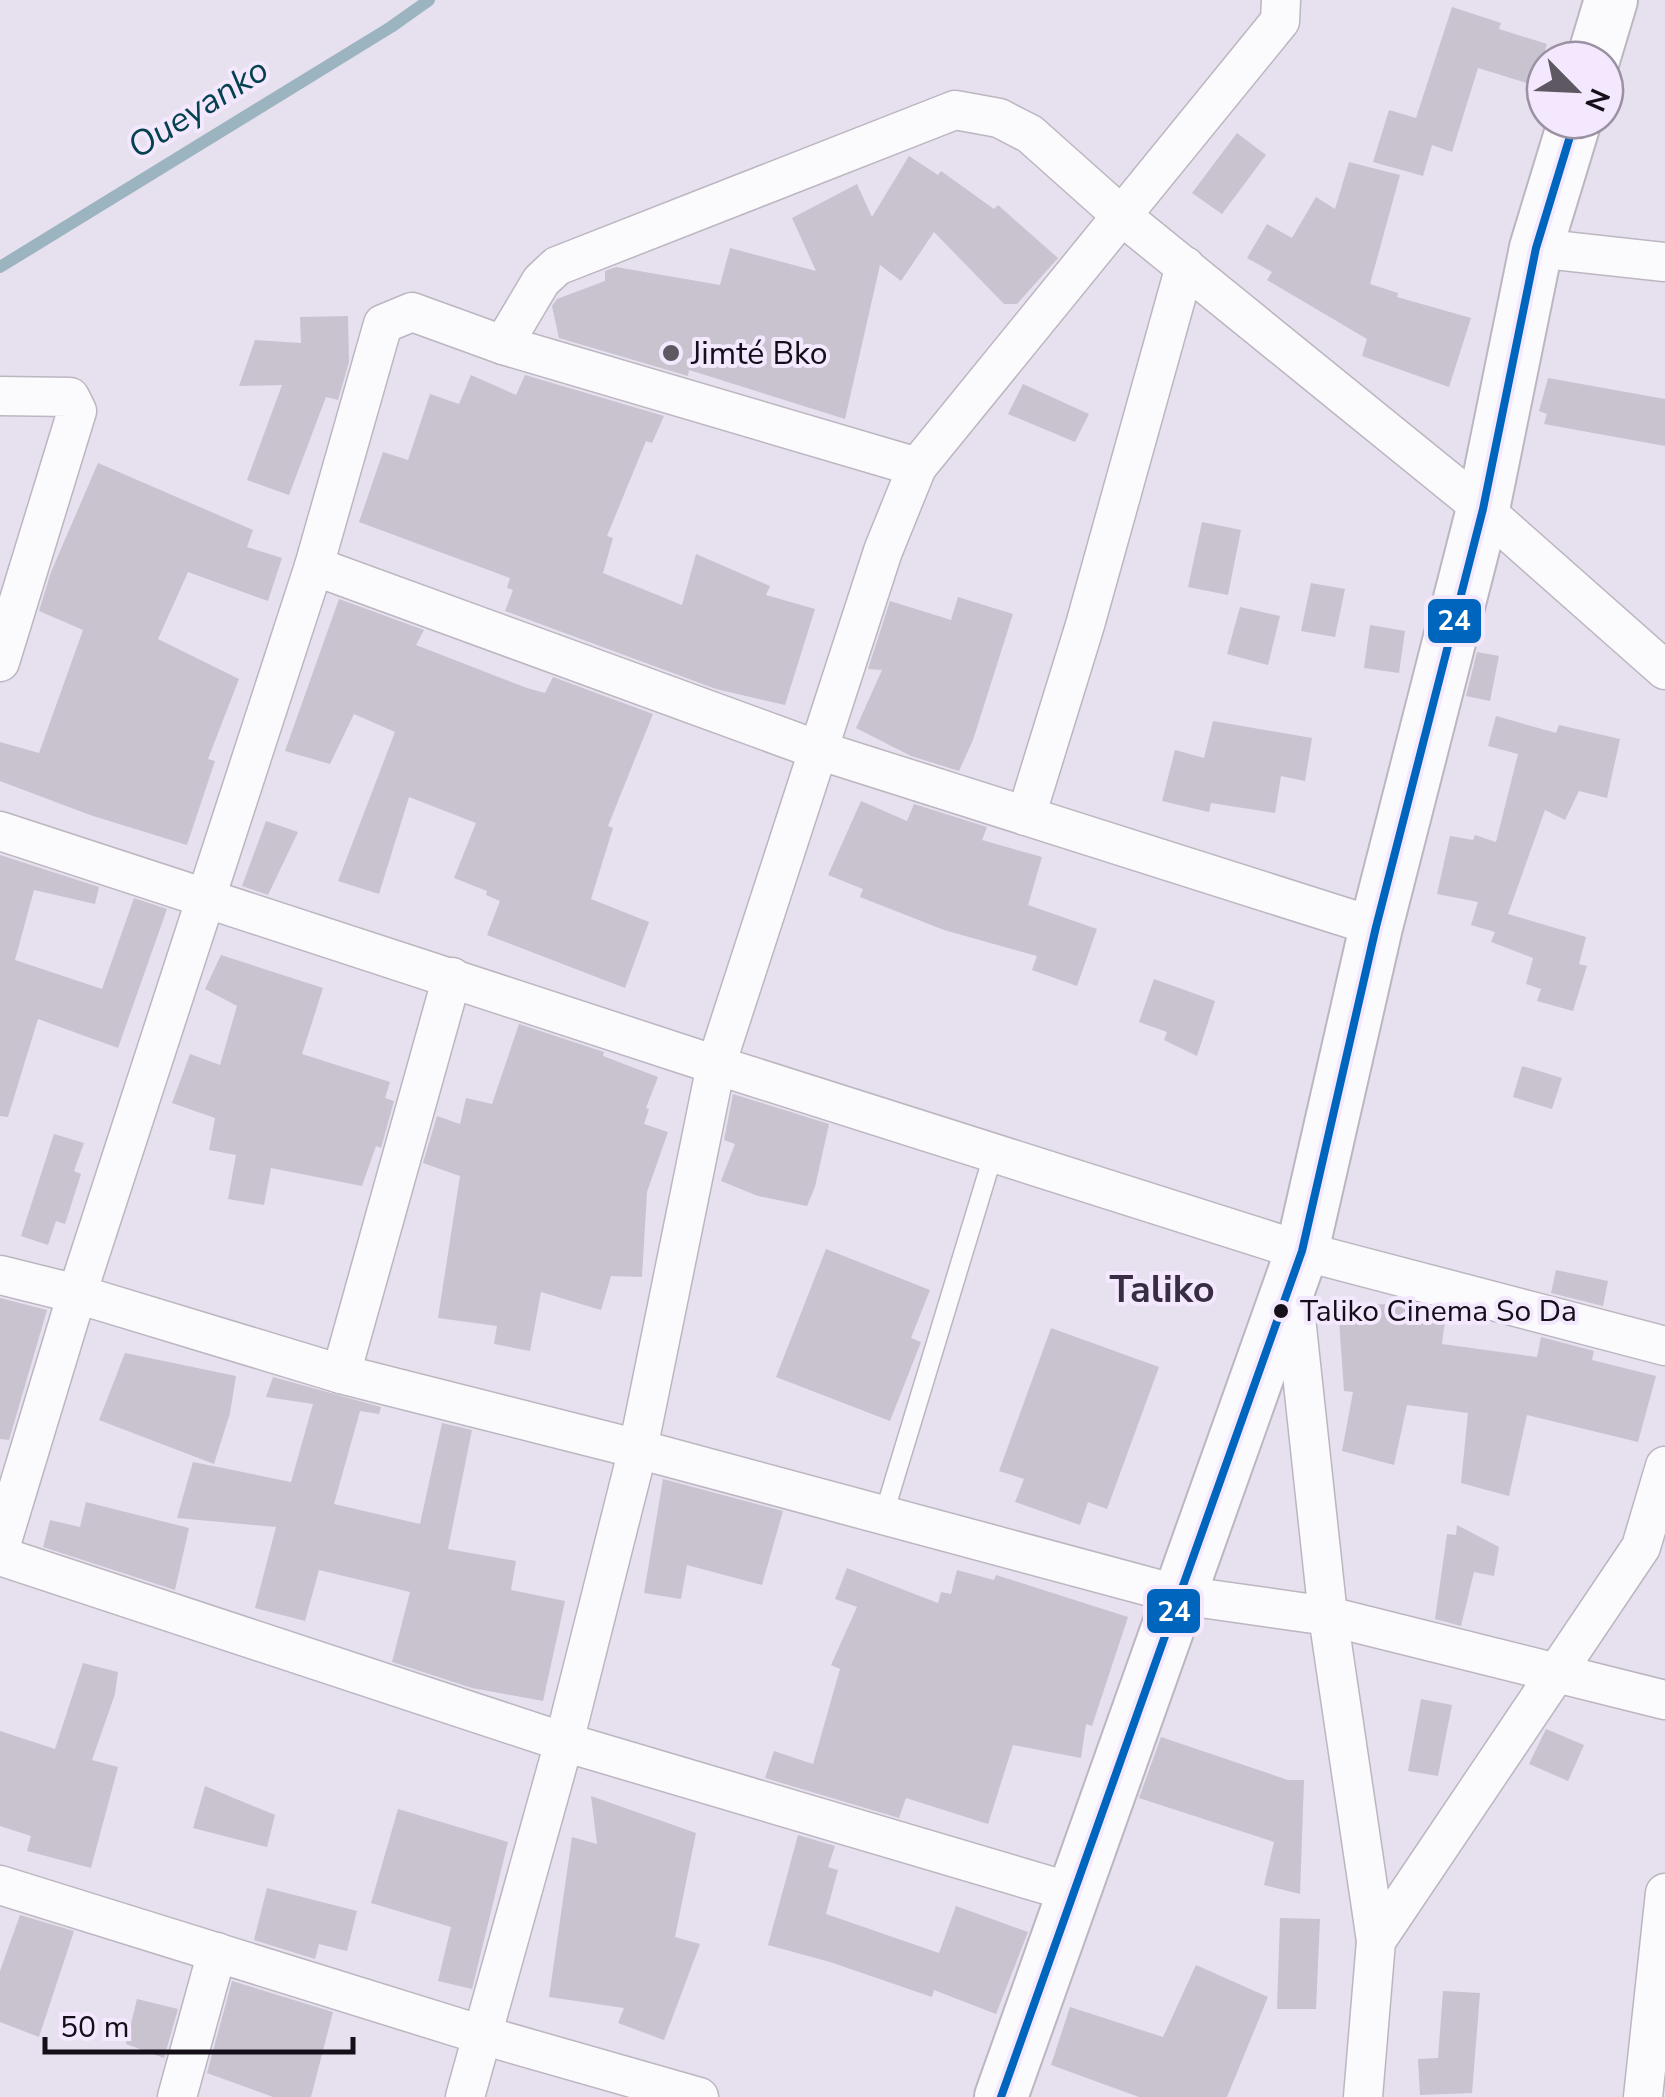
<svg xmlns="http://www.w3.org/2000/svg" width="1665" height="2097" viewBox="0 0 1665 2097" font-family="'Nunito Sans',sans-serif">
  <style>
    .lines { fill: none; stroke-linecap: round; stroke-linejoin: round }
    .stream { stroke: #9bb4c0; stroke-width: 12 }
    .building { fill: #c9c2cf }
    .lane-casing { stroke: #bcb6c1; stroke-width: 21 }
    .street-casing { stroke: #bcb6c1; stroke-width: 41 }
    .secondary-casing { stroke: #bcb6c1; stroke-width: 56 }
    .lane { stroke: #fbfafc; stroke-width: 18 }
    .street { stroke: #fbfafc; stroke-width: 38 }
    .secondary { stroke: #fbfafc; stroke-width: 52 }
    .bus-1-casing { stroke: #f3e8fe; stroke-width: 15 }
    .bus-1 { stroke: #0065bd; stroke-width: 8 }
    .poi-dot { fill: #5e5863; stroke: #f3e8fe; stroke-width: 4 }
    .bus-dot { fill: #140f18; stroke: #f3e8fe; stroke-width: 4 }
    .labels { text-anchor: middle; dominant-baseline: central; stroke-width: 8; stroke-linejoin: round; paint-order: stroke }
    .bus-label { font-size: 30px; fill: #140f18; stroke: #f3e8fe; text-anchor: start }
    .poi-label { font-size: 32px; fill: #140f18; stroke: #f3e8fe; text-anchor: start }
    .water-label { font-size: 35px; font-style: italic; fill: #05414e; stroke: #f3e8fe }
    .quarter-label { font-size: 38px; font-weight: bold; fill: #382d42; stroke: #f3e8fe }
    .line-badge { stroke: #f3e8fe; stroke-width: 4 }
    .badge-label { font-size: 28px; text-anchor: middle; font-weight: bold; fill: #fff }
  </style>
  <rect width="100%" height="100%" fill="#e7e0ee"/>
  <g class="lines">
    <polyline class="stream" points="0,267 391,27 429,0"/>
  </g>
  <g class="building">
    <polygon points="1452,7 1501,23 1499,29 1547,44 1533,85 1478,68 1452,152 1432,145 1423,176 1373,162 1389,110 1416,118"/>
    <polygon points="1237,133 1266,155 1222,214 1192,193"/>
    <polygon points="909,156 938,175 941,171 994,209 998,205 1058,258 1017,304 1004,304 934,232 901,281 880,265 845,419 689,370 688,376 559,338 552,306 557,299 605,281 605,271 616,267 720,285 730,248 816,271 792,218 857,184 872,217"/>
    <polygon points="1349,162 1400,175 1370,284 1398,293 1397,297 1471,318 1449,387 1362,356 1367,339 1267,280 1272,272 1247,258 1267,224 1292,238 1316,197 1335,209"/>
    <polygon points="348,316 349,362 338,400 326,397 289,495 247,480 282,385 239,386 255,340 301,343 300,317"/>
    <polygon points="471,375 516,395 525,375 664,416 652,443 646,441 607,536 613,538 603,573 682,605 696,554 770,586 766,595 815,609 785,705 716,689 505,611 513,590 507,588 510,578 359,522 383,452 408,460 430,394 459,404"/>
    <polygon points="1548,378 1665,399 1665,446 1544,424 1547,414 1539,411"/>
    <polygon points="1023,384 1089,414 1075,442 1008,414"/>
    <polygon points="98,463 253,530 247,547 282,558 268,601 188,572 158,639 239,679 208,759 215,761 187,845 90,815 0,781 0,742 39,753 83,630 39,611 51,572"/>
    <polygon points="1202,522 1241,530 1228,595 1188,587"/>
    <polygon points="1311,583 1345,589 1335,637 1301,631"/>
    <polygon points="958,597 1013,614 973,740 959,771 911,756 856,728 882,670 868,669 890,601 951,620"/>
    <polygon points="339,599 424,630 416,645 527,688 545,693 553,677 653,714 608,826 613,828 591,899 649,922 625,988 487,935 500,901 486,895 487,891 454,878 476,823 409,797 379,894 338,881 395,732 354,714 330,764 285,751"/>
    <polygon points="1240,607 1280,616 1268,665 1227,654"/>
    <polygon points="1370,625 1405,631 1399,673 1364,668"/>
    <polygon points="1477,652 1499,656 1490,701 1466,696"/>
    <polygon points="1496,716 1556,733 1559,725 1620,739 1607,798 1579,791 1565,820 1545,810 1508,914 1586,937 1579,964 1587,966 1573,1011 1537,1001 1541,989 1526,984 1533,958 1491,942 1495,932 1471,925 1478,902 1437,894 1450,836 1473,840 1475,835 1496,842 1518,754 1488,746"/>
    <polygon points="1213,721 1312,738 1305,781 1281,776 1275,813 1211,803 1209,812 1162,801 1175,750 1204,758"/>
    <polygon points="861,801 907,821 914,804 987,827 982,840 1042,857 1028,905 1097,929 1077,986 1032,970 1037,956 944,930 860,897 863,889 828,875"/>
    <polygon points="266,821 298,832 268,895 242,886"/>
    <polygon points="0,855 99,887 95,904 34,890 15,960 102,989 134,898 167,909 118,1048 38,1019 8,1117 0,1116"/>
    <polygon points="221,955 323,988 302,1054 390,1082 385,1098 394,1101 381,1148 376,1146 362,1186 271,1168 264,1205 228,1199 236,1155 209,1150 215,1118 172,1103 190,1054 220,1065 237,1006 205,989"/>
    <polygon points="1154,979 1215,1001 1197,1056 1164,1040 1167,1032 1139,1022"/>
    <polygon points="519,1024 604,1052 603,1056 658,1077 646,1108 649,1109 644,1124 668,1132 647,1192 642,1277 611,1276 601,1310 541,1292 530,1351 494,1344 497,1326 438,1318 460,1176 423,1163 437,1116 460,1124 466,1098 492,1104"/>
    <polygon points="1522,1066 1562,1078 1552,1109 1513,1097"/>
    <polygon points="733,1094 829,1124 815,1187 807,1206 758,1196 721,1181 735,1144 724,1140"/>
    <polygon points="54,1134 84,1143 74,1171 81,1174 65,1224 56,1221 48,1245 21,1236"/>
    <polygon points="826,1249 930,1290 911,1338 921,1342 890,1421 776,1377"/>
    <polygon points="1556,1270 1608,1281 1603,1306 1551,1293"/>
    <polygon points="0,1298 47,1310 9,1440 0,1439"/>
    <polygon points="1389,1299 1446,1312 1442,1344 1537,1357 1541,1337 1594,1351 1592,1360 1656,1376 1638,1442 1527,1415 1509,1496 1461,1483 1468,1413 1407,1405 1394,1465 1342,1451 1353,1392 1344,1391 1338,1306 1389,1304"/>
    <polygon points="1051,1328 1159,1367 1107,1509 1088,1502 1080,1525 1015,1502 1024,1479 999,1471"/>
    <polygon points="125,1353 236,1376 230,1413 214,1464 99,1420"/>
    <polygon points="273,1377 381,1407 379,1414 360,1411 334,1504 420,1524 442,1423 472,1430 448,1549 516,1561 511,1590 565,1601 543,1701 472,1688 392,1662 410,1592 319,1570 305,1621 255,1608 276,1527 177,1518 193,1462 291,1482 313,1404 266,1397"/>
    <polygon points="663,1479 783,1511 762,1585 687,1565 681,1599 644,1593"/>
    <polygon points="86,1502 189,1528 175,1590 43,1547 50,1520 80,1527"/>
    <polygon points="1457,1525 1499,1547 1494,1576 1474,1572 1461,1626 1435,1619 1447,1534 1456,1535"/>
    <polygon points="847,1568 938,1603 941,1592 951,1594 957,1570 994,1580 996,1575 1128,1617 1092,1726 1086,1724 1081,1758 1013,1745 988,1824 906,1798 899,1818 765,1778 774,1751 813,1764 840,1669 831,1665 857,1607 835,1599"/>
    <polygon points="83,1663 118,1672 115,1694 92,1760 118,1767 91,1868 27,1851 31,1836 0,1826 0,1731 55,1749"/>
    <polygon points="1421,1699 1452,1705 1438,1776 1408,1771"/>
    <polygon points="1546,1729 1584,1745 1568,1781 1529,1764"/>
    <polygon points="1161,1737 1288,1780 1304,1780 1300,1894 1264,1885 1274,1842 1139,1798"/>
    <polygon points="205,1786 275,1815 267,1847 193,1828"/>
    <polygon points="591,1796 696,1833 675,1937 700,1944 664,2040 618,2023 624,2008 549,1997 572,1837 597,1844"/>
    <polygon points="398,1809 508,1842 472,1989 438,1981 451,1927 371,1903"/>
    <polygon points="798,1835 835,1846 828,1867 838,1870 826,1914 939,1953 956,1906 1028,1932 996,2014 934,1990 932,1997 830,1962 768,1945"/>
    <polygon points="267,1888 357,1911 347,1951 319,1944 315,1959 254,1940"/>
    <polygon points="20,1915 74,1931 39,2037 0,2022 0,1971"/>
    <polygon points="1280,1918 1320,1919 1316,2009 1277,2009"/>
    <polygon points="1196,1965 1268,1997 1227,2097 1139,2097 1051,2065 1070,2007 1163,2037"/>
    <polygon points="232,1981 333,2012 311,2097 273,2097 207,2073"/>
    <polygon points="1443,1991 1480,1993 1472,2093 1420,2095 1418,2059 1438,2058"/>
    <polygon points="137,1999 178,2009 164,2058 126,2044"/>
  </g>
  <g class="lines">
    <defs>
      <polyline id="lane" points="883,1517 994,1152"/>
      <g id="street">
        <polyline points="1536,248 1665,262"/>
        <polyline points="503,345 541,281 557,266 955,110 999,118 1030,134 1122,216 1483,509 1665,670"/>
        <polyline points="0,396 70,397 77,411 0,662"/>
        <polyline points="314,566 818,750 1376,927"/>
        <polyline points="1026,816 1085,625 1185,266"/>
        <polyline points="0,831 716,1065 1302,1251 1665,1346"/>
        <polyline points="0,1275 77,1294 341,1374 638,1449 1180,1595 1328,1616 1665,1700"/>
        <polyline points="1293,1290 1328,1616 1376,1941 1363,2097"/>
        <polyline points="341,1374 452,977"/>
        <polyline points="0,1548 77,1294 314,566 383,324 412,312 503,345 917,467"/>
        <polyline points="0,1556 564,1742 1074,1893"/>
        <polyline points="0,1885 482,2035 699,2097"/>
        <polyline points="1376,1941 1641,1547 1665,1466"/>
        <polyline points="177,2097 217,1952"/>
        <polyline points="465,2097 564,1742 638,1449 716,1065 883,551 917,467 1280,21 1281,0"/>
        <polyline points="1643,2097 1665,1893"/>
      </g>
      <g id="secondary">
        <polyline points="1593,60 1611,0"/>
        <polyline points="1001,2097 1302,1251 1376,927 1483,509 1536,248 1575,120"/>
      </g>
    </defs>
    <use href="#lane" class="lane-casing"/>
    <use href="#street" class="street-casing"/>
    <use href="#secondary" class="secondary-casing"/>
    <use href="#lane" class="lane"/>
    <use href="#street" class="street"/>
    <use href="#secondary" class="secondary"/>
    <defs>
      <polyline id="bus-1" points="1001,2097 1302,1251 1376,927 1483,509 1536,248 1575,120"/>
    </defs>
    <use href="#bus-1" class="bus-1-casing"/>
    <use href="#bus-1" class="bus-1"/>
  </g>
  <circle class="poi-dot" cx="671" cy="353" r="10"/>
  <circle class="bus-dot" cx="1281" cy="1311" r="9"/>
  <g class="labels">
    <g class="bus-label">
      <text x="1300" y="1311">Taliko Cinema So Da</text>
    </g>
    <g class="poi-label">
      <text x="691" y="353">Jimté Bko</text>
    </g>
    <g class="water-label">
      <text transform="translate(198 108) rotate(-32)">Oueyanko</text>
    </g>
    <g class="quarter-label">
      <text x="1162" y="1289">Taliko</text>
    </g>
  </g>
  <g class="line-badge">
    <rect x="1426" y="597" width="57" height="48" rx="10" fill="#0065bd"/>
    <rect x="1145" y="1587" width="57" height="48" rx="10" fill="#0065bd"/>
  </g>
  <g class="badge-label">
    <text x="1454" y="630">24</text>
    <text x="1174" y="1621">24</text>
  </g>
  <g transform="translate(1575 90) rotate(114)"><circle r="48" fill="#f3e8fe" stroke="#9a91a2" stroke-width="2.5"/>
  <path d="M0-8L18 38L0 25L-18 38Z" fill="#5e5863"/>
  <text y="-15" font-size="28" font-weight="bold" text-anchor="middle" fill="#140f18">N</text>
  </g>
  <path d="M45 2037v15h308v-15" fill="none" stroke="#140f18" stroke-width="5"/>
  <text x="60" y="2037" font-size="30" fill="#140f18" stroke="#f3e8fe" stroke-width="8" paint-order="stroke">50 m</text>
</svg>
